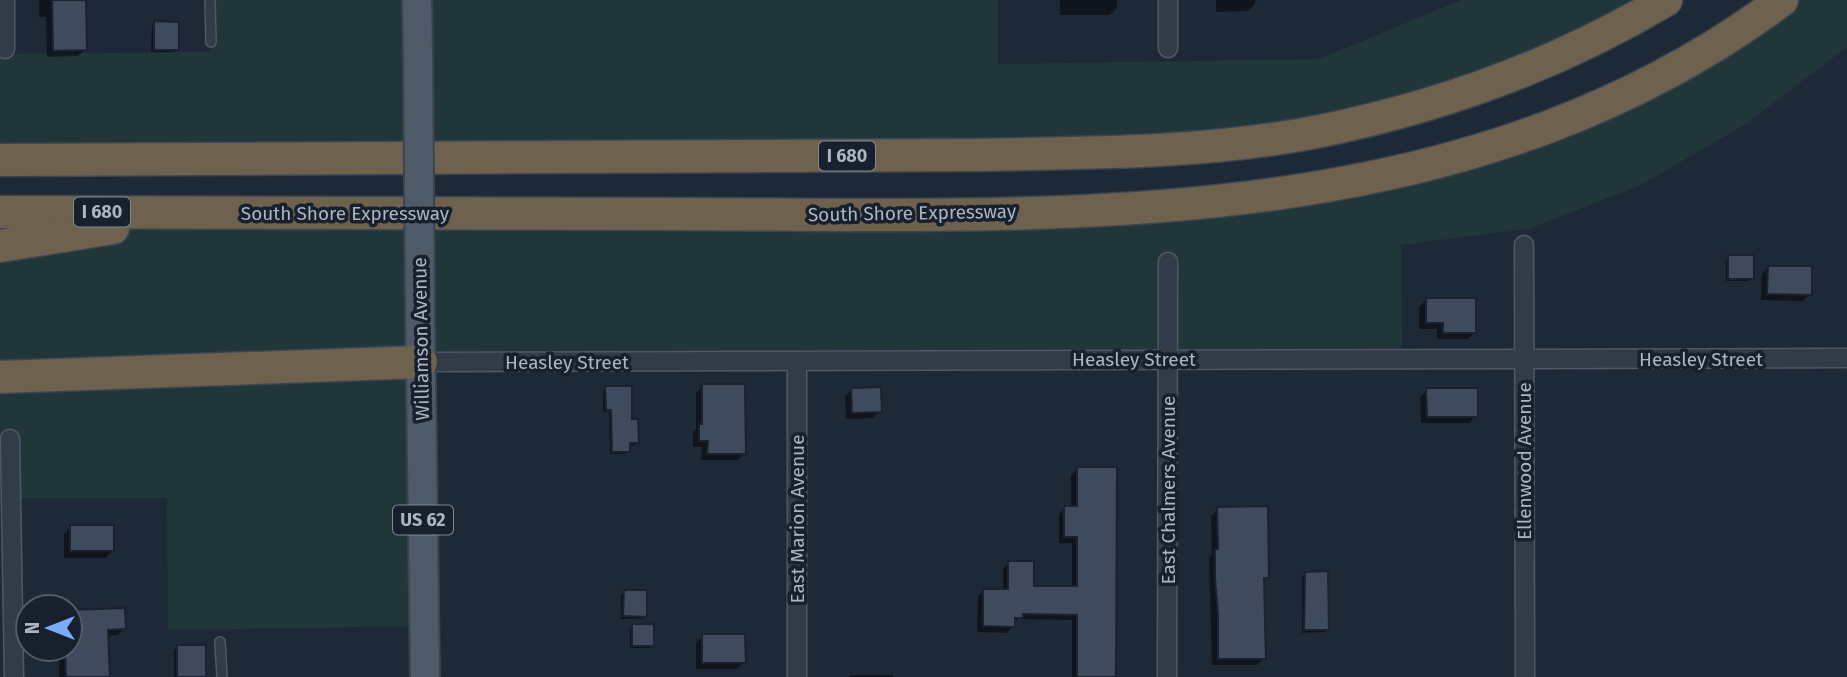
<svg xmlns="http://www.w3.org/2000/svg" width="1847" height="677" viewBox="0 0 1847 677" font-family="'Fira Sans',sans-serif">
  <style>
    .green { fill: #203638 }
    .shadow { fill: #0007 }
    .building { fill: #3f4b5d; stroke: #19222e; stroke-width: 2 }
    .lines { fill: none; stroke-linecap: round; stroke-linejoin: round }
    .service-casing { stroke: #4f5866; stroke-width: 12 }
    .minor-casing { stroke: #4f5866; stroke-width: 21 }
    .primary-casing { stroke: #3b4451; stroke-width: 32 }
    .motorway-casing { stroke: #3c4552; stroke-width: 35 }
    .service { stroke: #323b48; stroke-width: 9 }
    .minor { stroke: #323b48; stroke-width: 18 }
    .primary { stroke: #4f5a68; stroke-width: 28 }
    .motorway { stroke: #6e624e; stroke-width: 32 }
    .primary-bridge-casing { stroke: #3b4451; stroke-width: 32; stroke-linecap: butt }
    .primary-bridge { stroke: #4f5a68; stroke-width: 28 }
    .labels { text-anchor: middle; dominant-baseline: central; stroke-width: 7; stroke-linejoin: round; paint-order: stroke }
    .shield { fill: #17202c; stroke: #7f8897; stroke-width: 2 }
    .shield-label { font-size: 18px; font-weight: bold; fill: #abb5c5 }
    .street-label { font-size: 19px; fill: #abb5c5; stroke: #17202c }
  </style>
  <rect width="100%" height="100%" fill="#1e2937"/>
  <g class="green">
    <polygon points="210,0 998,0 998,64 1319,59 1461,0 1666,0 1586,45 1260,140 0,160 0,54 211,52"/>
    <polygon points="1782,0 1847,0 1847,47 1744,125 1639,186 1528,229 1401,245 1402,359 421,362 425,626 168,630 167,498 11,498 9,439 0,439 0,212 1095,210 1497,145"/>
  </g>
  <g class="shadow">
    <polygon points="39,0 85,0 85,49 78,56 47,57 46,17 39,17"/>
    <polygon points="1060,0 1117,0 1117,8 1110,15 1060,15"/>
    <polygon points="1216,0 1259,0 1255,1 1255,4 1248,11 1216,12"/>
    <polygon points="155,23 177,49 174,52 151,52 152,26"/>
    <polygon points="1729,257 1752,278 1749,281 1726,281 1726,260"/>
    <polygon points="1768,268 1810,294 1803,301 1761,300 1762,274"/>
    <polygon points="1426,300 1475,332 1468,339 1437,339 1437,329 1419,329 1419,307"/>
    <polygon points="703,386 744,454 738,460 701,460 702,447 693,447 693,432 696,429 696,393"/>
    <polygon points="606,388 630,421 637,442 634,445 628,445 628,451 625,454 610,454 609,412 603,412 603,391"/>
    <polygon points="852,390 880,411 873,418 846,419 845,396"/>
    <polygon points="1427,390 1476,416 1469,423 1421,423 1420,397"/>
    <polygon points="1077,469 1115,677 1072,677 1072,620 1018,619 1007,633 977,632 978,597 984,590 1003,591 1003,569 1009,563 1032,587 1072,588 1072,543 1059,543 1059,514 1065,508 1071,508 1071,475"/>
    <polygon points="1218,509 1267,577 1262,582 1264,658 1257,665 1212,665 1209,557 1212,555 1211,516"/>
    <polygon points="71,527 112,551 106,558 64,558 64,534"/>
    <polygon points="1305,574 1328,629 1325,632 1302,633 1302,577"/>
    <polygon points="624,592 645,616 642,619 621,619 621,595"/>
    <polygon points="70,612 124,628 118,635 107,636 107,677 59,677 59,658 64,653 64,649 70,649"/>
    <polygon points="633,626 653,645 650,648 630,648 630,629"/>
    <polygon points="703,636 744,662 737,669 696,669 696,642"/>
    <polygon points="177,647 204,677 174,677 174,650"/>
    <polygon points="851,675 893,675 893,677 849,677"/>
  </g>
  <g class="building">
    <polygon points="52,0 86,0 87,50 53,51"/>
    <polygon points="154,21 179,22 179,50 154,50"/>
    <rect x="1728" y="255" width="26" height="24"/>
    <polygon points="1768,266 1812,266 1812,295 1767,294"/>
    <polygon points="1426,298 1476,298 1476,333 1443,333 1443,323 1426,323"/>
    <polygon points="702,384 745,384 746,454 707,454 708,441 699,441 699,424 702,424"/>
    <polygon points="605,386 632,386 632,419 638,419 639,443 630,443 630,452 612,452 611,410 606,410"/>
    <polygon points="881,387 882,412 852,413 851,388"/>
    <polygon points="1426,388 1478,388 1478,417 1427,417"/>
    <polygon points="1077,467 1117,467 1116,677 1077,677 1077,615 1023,614 1023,618 1015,618 1015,627 983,626 983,589 1008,589 1008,561 1034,561 1034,586 1077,586 1077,537 1064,537 1064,506 1077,506"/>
    <polygon points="1268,506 1269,578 1264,578 1266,659 1218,659 1218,616 1215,578 1215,549 1218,549 1217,507"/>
    <rect x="70" y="525" width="44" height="26"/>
    <polygon points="1328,571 1329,630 1304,630 1305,572"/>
    <polygon points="624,590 647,590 647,617 623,616"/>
    <polygon points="125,608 126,629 108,630 110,677 66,677 65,650 70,649 70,610"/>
    <rect x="632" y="624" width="22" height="22"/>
    <polygon points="702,634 745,634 746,663 702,663"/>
    <rect x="177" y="645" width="29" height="32"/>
  </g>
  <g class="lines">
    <defs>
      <g id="service">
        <polyline points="210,0 211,42"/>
        <polyline points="220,642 222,677"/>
      </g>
      <g id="minor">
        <polyline points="5,0 5,49"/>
        <polyline points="1168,0 1168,48"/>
        <polyline points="1524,245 1525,677"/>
        <polyline points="797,361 797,677"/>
        <polyline points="421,362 1847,358"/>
        <polyline points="10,439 14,677"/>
        <polyline points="1167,677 1168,262"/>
      </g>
      <g id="primary">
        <polyline points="417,0 418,53"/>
        <polyline points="420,313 425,677"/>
      </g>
      <g id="motorway">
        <path d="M0 160 963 155C1082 153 1204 154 1321 131 1443 106 1559 64 1666 0"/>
        <path d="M0 212C226 213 452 213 679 214 1056 215 1462 239 1782 0"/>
        <polyline points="0,246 113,228"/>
        <polyline points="0,377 421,362"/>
      </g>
    </defs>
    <use href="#service" class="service-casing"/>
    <use href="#minor" class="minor-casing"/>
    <use href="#primary" class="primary-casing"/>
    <use href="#motorway" class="motorway-casing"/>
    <use href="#service" class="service"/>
    <use href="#minor" class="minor"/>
    <use href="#primary" class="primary"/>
    <use href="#motorway" class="motorway"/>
    <defs>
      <polyline id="primary-bridge" points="418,53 420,313"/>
    </defs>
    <use href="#primary-bridge" class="primary-bridge-casing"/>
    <use href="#primary-bridge" class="primary-bridge"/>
  </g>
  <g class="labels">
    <g class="shield">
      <rect x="819" y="141.5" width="56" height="29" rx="5"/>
      <rect x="74" y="197.5" width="56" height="29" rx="5"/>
      <rect x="393" y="505.5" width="60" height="29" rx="5"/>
    </g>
    <g class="shield-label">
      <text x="847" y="156">I 680</text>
      <text x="102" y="212">I 680</text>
      <text x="423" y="520">US 62</text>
    </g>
    <g class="street-label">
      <text x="345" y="213">South Shore Expressway</text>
      <text transform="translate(912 213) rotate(-1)">South Shore Expressway</text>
      <text transform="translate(421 339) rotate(-91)">Williamson Avenue</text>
      <text x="1134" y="359">Heasley Street</text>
      <text x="1701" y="359">Heasley Street</text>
      <text x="567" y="362">Heasley Street</text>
      <text transform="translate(1524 461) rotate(-90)">Ellenwood Avenue</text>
      <text transform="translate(1168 490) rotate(-90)">East Chalmers Avenue</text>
      <text transform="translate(797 519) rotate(-90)">East Marion Avenue</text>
    </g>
  </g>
  <g transform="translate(49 628) rotate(270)"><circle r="33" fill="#17202c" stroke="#525c69" stroke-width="2"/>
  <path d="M0-5L12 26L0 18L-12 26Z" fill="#78acfd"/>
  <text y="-10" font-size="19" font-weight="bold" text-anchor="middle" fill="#abb5c5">N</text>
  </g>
</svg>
